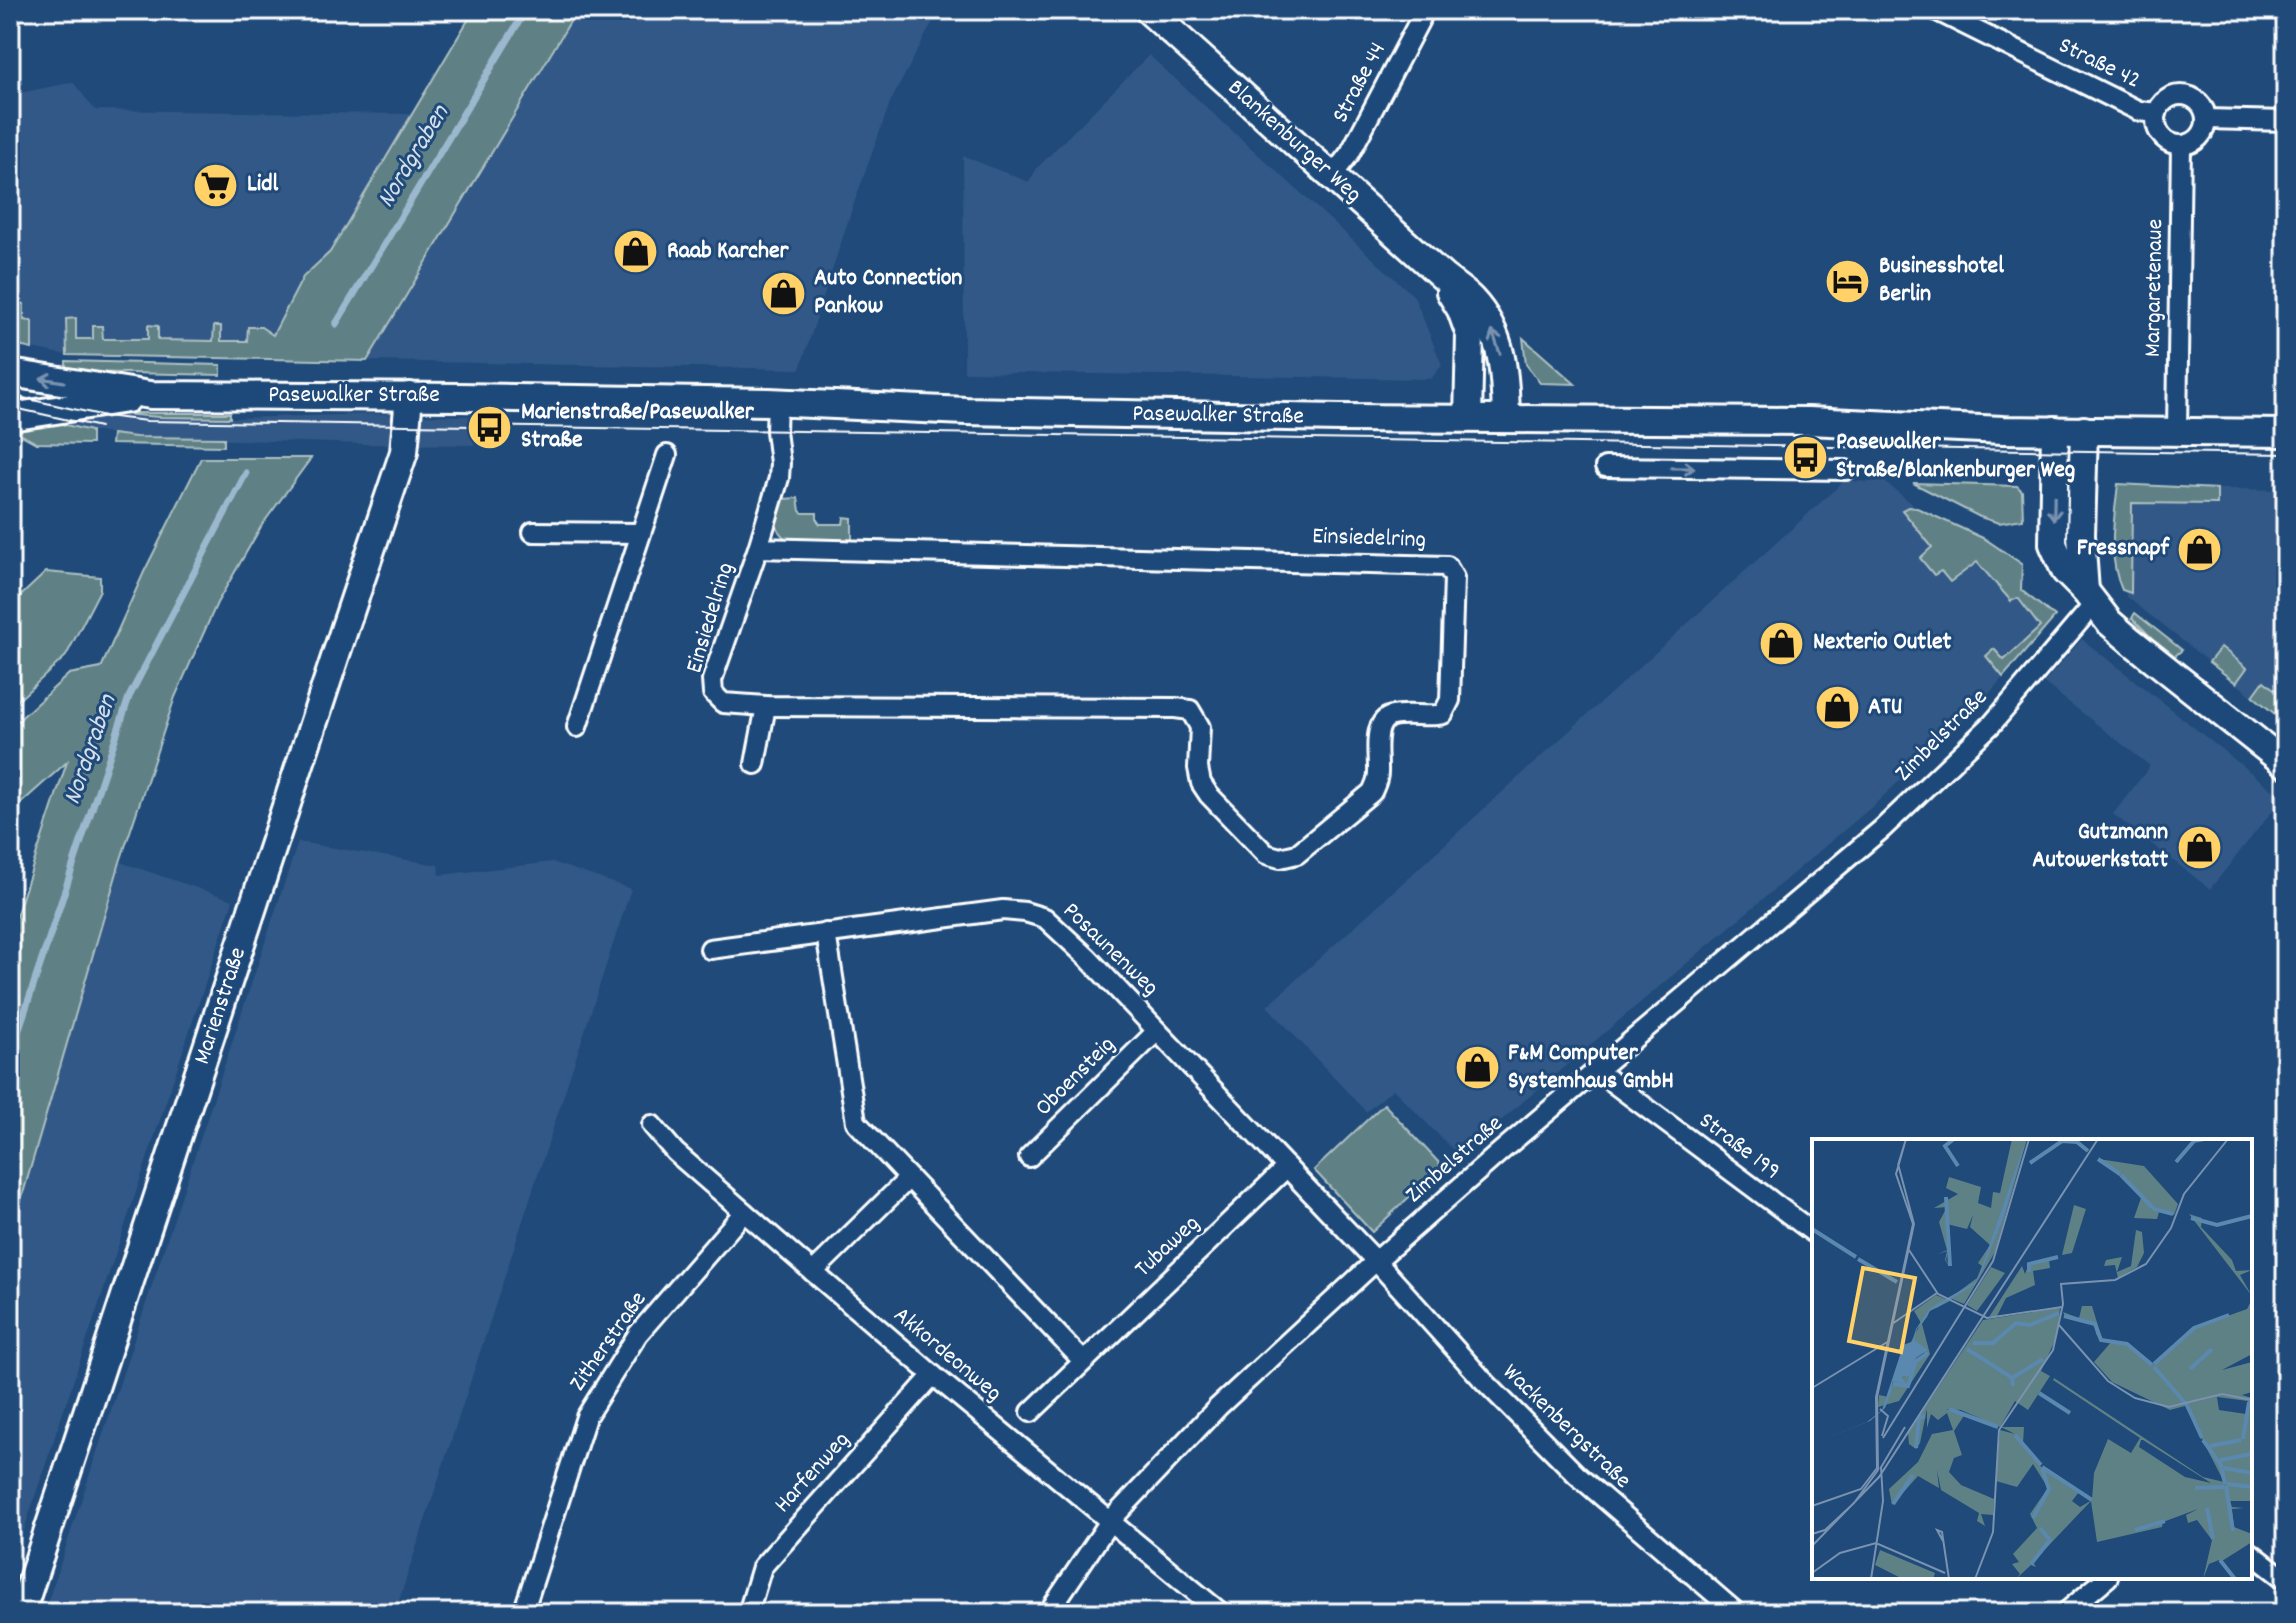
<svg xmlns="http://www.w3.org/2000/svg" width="2296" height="1623" viewBox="0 0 2296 1623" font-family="Dekko,sans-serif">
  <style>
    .built { fill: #305887 }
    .green { fill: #5e8185; stroke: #aec0c2; stroke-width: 2 }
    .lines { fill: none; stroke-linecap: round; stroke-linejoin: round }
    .stream { stroke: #9cb8ce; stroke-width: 7 }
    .street-casing { stroke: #fff; stroke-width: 24 }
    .secondary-casing { stroke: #fff; stroke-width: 32 }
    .street { stroke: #1f4a7a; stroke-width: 18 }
    .secondary { stroke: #1f4a7a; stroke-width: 26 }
    .tram { stroke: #fff; stroke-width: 2 }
    .oneway { stroke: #7992af }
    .labels { text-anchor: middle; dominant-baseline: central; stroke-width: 6; stroke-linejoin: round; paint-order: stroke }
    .street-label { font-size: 24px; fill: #fff; stroke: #1f4a7a }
    .poi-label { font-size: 24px; font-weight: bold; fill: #fff; stroke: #1f4a7a; text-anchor: start }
    .water-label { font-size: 26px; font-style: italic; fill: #d6e1eb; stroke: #1f4a7a }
    .inset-river { fill: none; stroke: #5a88ae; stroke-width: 4 }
    .inset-road { fill: none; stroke: #7992af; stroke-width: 2 }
    .view { fill: #ffd166; fill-opacity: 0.15; stroke: #ffd166; stroke-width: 4 }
    .inset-edge { fill: none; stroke: #fff; stroke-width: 4 }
  </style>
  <rect width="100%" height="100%" fill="#1f4a7a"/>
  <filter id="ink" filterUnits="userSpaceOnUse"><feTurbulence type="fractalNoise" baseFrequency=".0125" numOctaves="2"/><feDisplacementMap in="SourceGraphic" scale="16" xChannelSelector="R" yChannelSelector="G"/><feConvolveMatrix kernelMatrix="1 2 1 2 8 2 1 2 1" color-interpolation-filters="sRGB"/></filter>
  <g filter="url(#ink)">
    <g class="built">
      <polygon points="577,10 939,10 890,103 852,209 800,369 367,361"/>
      <polygon points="1149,55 1414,296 1442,365 1431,379 964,372 963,156 1029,182 1037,168"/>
      <polygon points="73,82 95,110 413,114 330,252 303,277 276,360 67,355 10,344 10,95"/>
      <polygon points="114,413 159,417 233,418 372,414 475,416 474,445 364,444 136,437 91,431 45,420"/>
      <polygon points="1844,481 1885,482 2055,617 1975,710 1874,805 1459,1156 1393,1089 1366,1112 1267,1006"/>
      <polygon points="2119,487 2286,490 2286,711 2280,718 2127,597 2120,582"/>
      <polygon points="2082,639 2283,798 2210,889 2113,814 2150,766 2044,683"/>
      <polygon points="298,842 439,865 440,875 552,862 631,889 395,1613 44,1613"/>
      <polygon points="120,862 233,900 10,1572 10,1198"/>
    </g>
    <g class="green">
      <polygon points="474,10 577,10 367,361 67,355 66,319 76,318 76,339 93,339 93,326 102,326 103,339 148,339 148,325 158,326 158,340 213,341 214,326 221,326 221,341 247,341 248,327 261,327 273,335 303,277 330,252"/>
      <polygon points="10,296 13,297 13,303 24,304 24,320 32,321 32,349 10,344"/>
      <polygon points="1523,338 1575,384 1540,383 1526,364"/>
      <polygon points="66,361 221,365 221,375 80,372 66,370"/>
      <polygon points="133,413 230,413 230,418 159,417 123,414"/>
      <polygon points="45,420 91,431 91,444 36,443 16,432 16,426"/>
      <polygon points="112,434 136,437 224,438 224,446 111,444"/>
      <polygon points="201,458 311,458 262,525 217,603 175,697 120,862 10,1238 10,935 67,762 10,813 10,728 69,674 101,668 144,572"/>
      <polygon points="1913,483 2017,486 2022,491 2023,519 1999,523 1980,517"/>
      <path d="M2118 484 2217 489V504L2132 503 2131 593 2122 590C2107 556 2114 520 2118 484Z"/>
      <path d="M798 498 800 511 803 513H817V520L820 524H843L844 517 852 518V542L789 541C771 530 775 516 783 499Z"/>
      <polygon points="1908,507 1917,508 1985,539 2022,564 2021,590 2055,617 2003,677 1986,656 1994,649 2004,660 2040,627 2018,598 2011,601 1977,562 1950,582 1941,571 1934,575 1920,558 1932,547 1902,510"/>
      <polygon points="46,572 100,577 100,590 66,656 10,708 10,606"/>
      <polygon points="2135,613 2182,650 2175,656 2152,638 2132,618"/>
      <polygon points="2221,647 2247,668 2236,683 2209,662"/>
      <polygon points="2264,681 2284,697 2286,695 2286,711 2280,718 2253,696"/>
      <polygon points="1384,1104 1442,1166 1372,1232 1314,1170"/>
    </g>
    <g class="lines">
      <g class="stream">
        <polyline points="336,324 526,10"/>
        <polyline points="10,1056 129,697 246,473"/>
      </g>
      <defs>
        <g id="street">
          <polyline points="1935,10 2139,111 2157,113"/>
          <circle cx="2181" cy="120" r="25"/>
          <polyline points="2206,119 2286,121"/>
          <polyline points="1332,176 1350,153 1425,10"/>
          <polyline points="2177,431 2181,145"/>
          <polyline points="1605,467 1846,470"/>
          <polyline points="533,532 640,533"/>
          <path d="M758 548 1447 566 1454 578 1450 700 1443 714C1427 718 1409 712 1392 716 1371 721 1379 757 1378 773 1378 780 1375 785 1372 792L1297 854 1280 858 1266 854 1209 795 1201 783 1198 768 1200 727 1190 710 1175 708 766 706 723 703 713 693 712 680 758 548 779 478 780 463 776 431 777 402"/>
          <polyline points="577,727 667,455"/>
          <polyline points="755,764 766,706"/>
          <polyline points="826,933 856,1122 1083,1361"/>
          <polyline points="710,949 1003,910 1025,912 1045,918 1087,957 1376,1261 1483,1380 1577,1475 1737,1613"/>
          <polyline points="1597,1071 1814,1233"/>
          <polyline points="652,1125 675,1152 813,1272 933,1375 1221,1613"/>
          <polyline points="1029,1157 1157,1031"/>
          <polyline points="813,1272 909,1178"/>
          <polyline points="1031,1412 1287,1167"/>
          <polyline points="2250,1552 2286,1580"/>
          <polyline points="523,1613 586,1417 638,1334 744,1212"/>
          <polyline points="748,1613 762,1567 933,1375"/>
          <polyline points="1048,1613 1110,1521 1218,1407 1376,1261 1500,1152 1882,829 1992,724 2094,604"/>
          <polyline points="2065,1613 2108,1577"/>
        </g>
        <g id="secondary">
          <path d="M1148 10 1441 275C1450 283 1462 290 1471 299 1504 334 1505 374 1506 419"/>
          <polyline points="1450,292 1461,310 1470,335 1468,418"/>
          <polyline points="10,373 150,395 460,397 769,402 966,411 1340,418 1808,421 2003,430 2286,433"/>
          <polyline points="10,417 127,399"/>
          <polyline points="2055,430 2053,544 2065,571 2085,591 2109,622 2131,641 2286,764"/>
          <polyline points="2084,430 2081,535 2085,591"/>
          <polyline points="21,1613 345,627 404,452 409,396"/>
        </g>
      </defs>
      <use href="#street" class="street-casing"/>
      <use href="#secondary" class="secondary-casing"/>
      <use href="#street" class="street"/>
      <use href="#secondary" class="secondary"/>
      <g class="tram">
        <polyline points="10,395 105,416 147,421 2286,454"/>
        <polyline points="10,407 100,427"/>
      </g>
    </g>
    <defs><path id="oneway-shaft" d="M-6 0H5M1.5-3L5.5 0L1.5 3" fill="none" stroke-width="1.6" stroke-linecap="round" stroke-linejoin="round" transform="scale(2)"/></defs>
    <g class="oneway">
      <use href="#oneway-shaft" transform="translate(1496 342) rotate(-109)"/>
      <use href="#oneway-shaft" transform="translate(52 380) rotate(-171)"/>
      <use href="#oneway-shaft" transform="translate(1683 468) rotate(1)"/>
      <use href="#oneway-shaft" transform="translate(2054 508) rotate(91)"/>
    </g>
  </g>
  <defs>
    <symbol id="supermarket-disc" viewBox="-11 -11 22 22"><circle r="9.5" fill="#ffd166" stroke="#1f4a7a"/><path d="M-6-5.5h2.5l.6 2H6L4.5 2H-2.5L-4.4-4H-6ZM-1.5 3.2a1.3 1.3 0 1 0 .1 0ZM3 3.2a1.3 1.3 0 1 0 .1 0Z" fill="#111"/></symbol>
    <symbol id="shop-disc" viewBox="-11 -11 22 22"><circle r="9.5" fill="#ffd166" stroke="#1f4a7a"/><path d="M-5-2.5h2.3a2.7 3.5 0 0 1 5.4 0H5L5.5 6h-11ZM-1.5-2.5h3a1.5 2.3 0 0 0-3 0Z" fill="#111"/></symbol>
    <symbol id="hotel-disc" viewBox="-11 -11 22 22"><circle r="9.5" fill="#ffd166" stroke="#1f4a7a"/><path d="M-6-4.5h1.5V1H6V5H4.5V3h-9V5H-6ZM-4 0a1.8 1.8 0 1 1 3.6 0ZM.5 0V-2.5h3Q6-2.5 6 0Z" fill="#111"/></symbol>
    <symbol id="bus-disc" viewBox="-11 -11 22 22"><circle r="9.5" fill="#ffd166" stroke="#1f4a7a"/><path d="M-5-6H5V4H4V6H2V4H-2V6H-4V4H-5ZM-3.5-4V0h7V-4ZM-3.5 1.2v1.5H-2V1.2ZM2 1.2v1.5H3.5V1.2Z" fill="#111"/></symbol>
  </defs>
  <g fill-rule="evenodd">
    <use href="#supermarket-disc" x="190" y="160" width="51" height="51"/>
    <use href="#shop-disc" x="610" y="226" width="51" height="51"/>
    <use href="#hotel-disc" x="1822" y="256" width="51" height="51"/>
    <use href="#shop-disc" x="758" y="268" width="51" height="51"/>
    <use href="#bus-disc" x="464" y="402" width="51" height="51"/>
    <use href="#bus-disc" x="1780" y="432" width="51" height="51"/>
    <use href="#shop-disc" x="2174" y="524" width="51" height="51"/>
    <use href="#shop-disc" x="1756" y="618" width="51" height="51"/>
    <use href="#shop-disc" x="1812" y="682" width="51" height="51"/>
    <use href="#shop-disc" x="2174" y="822" width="51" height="51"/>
    <use href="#shop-disc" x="1452" y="1042" width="51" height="51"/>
  </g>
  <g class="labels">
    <g class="street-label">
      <text transform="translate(2099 64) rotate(26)">Straße 42</text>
      <text transform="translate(1360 83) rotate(-62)">Straße 44</text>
      <text transform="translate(1294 142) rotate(42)">Blankenburger Weg</text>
      <text transform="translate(2155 288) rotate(-89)">Margaretenaue</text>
      <text x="354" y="396">Pasewalker Straße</text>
      <text transform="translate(1218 416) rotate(1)">Pasewalker Straße</text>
      <text transform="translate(1369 539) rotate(2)">Einsiedelring</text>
      <text transform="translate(711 618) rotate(-73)">Einsiedelring</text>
      <text transform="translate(1942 736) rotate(-45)">Zimbelstraße</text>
      <text transform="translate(1110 950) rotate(44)">Posaunenweg</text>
      <text transform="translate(221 1006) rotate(-72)">Marienstraße</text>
      <text transform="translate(1076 1077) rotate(-45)">Oboensteig</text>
      <text transform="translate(1739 1147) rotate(37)">Straße 199</text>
      <text transform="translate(1455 1160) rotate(-41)">Zimbelstraße</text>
      <text transform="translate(1168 1247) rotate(-43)">Tubaweg</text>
      <text transform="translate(609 1342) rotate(-55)">Zitherstraße</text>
      <text transform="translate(947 1355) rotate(40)">Akkordeonweg</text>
      <text transform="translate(1566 1427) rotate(44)">Wackenbergstraße</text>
      <text transform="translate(813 1473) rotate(-48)">Harfenweg</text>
    </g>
    <g class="poi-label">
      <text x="247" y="185">Lidl</text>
      <text x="667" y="252">Raab Karcher</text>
      <text x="1879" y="267">Businesshotel<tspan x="1879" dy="28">Berlin</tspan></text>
      <text x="814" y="279">Auto Connection<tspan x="814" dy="28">Pankow</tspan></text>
      <text x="521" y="413">Marienstraße/Pasewalker<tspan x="521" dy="28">Straße</tspan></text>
      <text x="1836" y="443">Pasewalker<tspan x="1836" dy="28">Straße/Blankenburger Weg</tspan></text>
      <text x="2169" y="549" text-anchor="end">Fressnapf</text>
      <text x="1813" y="643">Nexterio Outlet</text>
      <text x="1868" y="708">ATU</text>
      <text x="2168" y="833" text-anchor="end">Gutzmann<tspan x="2168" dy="28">Autowerkstatt</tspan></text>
      <text x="1508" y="1054">F&amp;M Computer<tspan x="1508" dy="28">Systemhaus GmbH</tspan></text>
    </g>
    <g class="water-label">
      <text transform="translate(414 157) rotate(-59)">Nordgraben</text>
      <text transform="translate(91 750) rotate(-71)">Nordgraben</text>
    </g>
  </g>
  <g transform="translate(1812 1139)">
    <rect width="440" height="440" fill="#1f4a7a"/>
    <path d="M200 0H215L183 113 152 165 138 159 165 139 170 127 166 124 178 106 158 88 161 76 155 90 135 85 138 103 134 121 137 127 133 121 135 112 126 115 135 111 127 83 135 68 122 69 146 55 134 49 137 38 169 48 166 64 179 69 181 53 188 54ZM287 20 332 27 366 65 362 76 347 73 345 80 322 79 330 56ZM262 66 274 70 260 114 250 116ZM377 75 390 79 389 88 420 121 424 132 440 131 428 136 440 157ZM324 91 330 93 332 114 325 128 306 139 303 126 292 127 294 121 310 118 305 133 319 127ZM237 121 238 129 221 132 223 146 194 159 185 177 177 178 210 127 213 135 217 125ZM179 128 193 134 165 172 155 166ZM124 156 138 162 118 172 110 185 118 215 87 262 66 268 67 256 77 258 91 206 99 203 109 184 102 172ZM100 205 113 214 92 238 85 233 92 209ZM440 160V215L410 231 440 223V253L430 256 440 259V362H418L420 368 432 369 420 370 422 388 440 395V403L410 422 424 440 407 421 397 425 391 440 400 401 385 381 376 384 374 376 386 370 351 383 350 388 285 403 279 362 221 423 224 428 219 426 204 440 208 435 200 425 207 423 201 415 225 389 218 375 236 349 221 325 205 348 184 342 188 291 203 295 189 288H212L211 305 231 330 267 353 260 362 268 368 280 361 282 334 296 300 319 314 328 299 241 241 242 239 391 338 412 343 373 267 358 271 300 243 282 223 300 202 289 201 284 195 283 186 254 179 251 173 267 179 270 167H280L290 200 316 204 342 225 382 189 435 170ZM405 258 436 262 434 275 407 271ZM329 301H331L399 344 373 338 327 308ZM248 169 245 197 229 232 238 237 216 271 203 262 188 288 149 271 134 270 153 275 142 292 150 316 142 319 137 333 149 346 182 360 181 376 169 375 173 387 165 382 167 374 129 351 125 331 127 349 106 337 80 366 77 350 106 323 120 295 141 291 135 274 126 281 119 275 115 289V270L108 304 104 310 97 305 96 294 171 181ZM68 411 123 434 121 440H91L63 426Z" fill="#5e8185" fill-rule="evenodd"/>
    <path d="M214 0 192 77 167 139 164 144 159 148 126 168 118 171 115 178 105 190 102 201 116 211 104 219 97 237 89 238 96 246 81 242 79 253 73 269 58 282 0 305 55 283 70 271 91 207 100 203 104 190 118 169 165 142Z" fill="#5a88ae"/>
    <path class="inset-river" d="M142 0 133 7 146 27M286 20 308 35M364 23 382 2 392 0M218 24 250 2 265 3 276 12M309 36 342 70 361 75M134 58 138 127M379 79 405 86 440 77M0 90 44 118M46 120 85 143M217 133V125L246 118M252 177 283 185 289 201 315 205 340 226M161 204H181L204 184 218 186 247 174M155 210 199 238M342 225 382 189 417 176M342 228 375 266 390 299M378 230 400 210M81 245 96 247 104 222 116 214M201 247 200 239 231 220M227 254 258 274M137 270 186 288M203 296 229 326M431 300 437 263M391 301 409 326 413 345M398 307 429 301M104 309 107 279 113 277M408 321 440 315M230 328 280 361M412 329 440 334M415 345 440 348M414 347 421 392M383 349 412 348M81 365 101 336M395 369 401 400M221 379 237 350 230 329M323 391 353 382M408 421 423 440M219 425 238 401 228 389"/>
    <path class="inset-road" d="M86 26 94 0M97 111 126 155 175 179 250 168M80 185 125 154M247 186 296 242 323 259 357 268 410 255 440 261M0 249 77 202M68 270 76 277 70 297M71 299 181 122 217 0M68 330 93 288M0 367 49 350 65 329 64 258 101 85 84 35 94 0M0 395 13 391 42 364 66 331 65 258 102 85 86 25M131 402 125 391 130 393 137 440M0 407 67 338 286 0M0 434 28 414 64 404 133 434M59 440 71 362 69 328M163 440 181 393 187 291 241 211 251 165 249 145 303 141 334 125 359 89 372 55 416 0"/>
    <path class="view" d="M51 129 103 139 89 213 37 202Z"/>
    <rect width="440" height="440" class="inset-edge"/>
  </g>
  <rect width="2296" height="1623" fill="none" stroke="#1f4a7a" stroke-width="40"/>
  <rect x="20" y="20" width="2256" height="1583" fill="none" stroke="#fff" stroke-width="3" filter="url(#ink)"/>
</svg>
